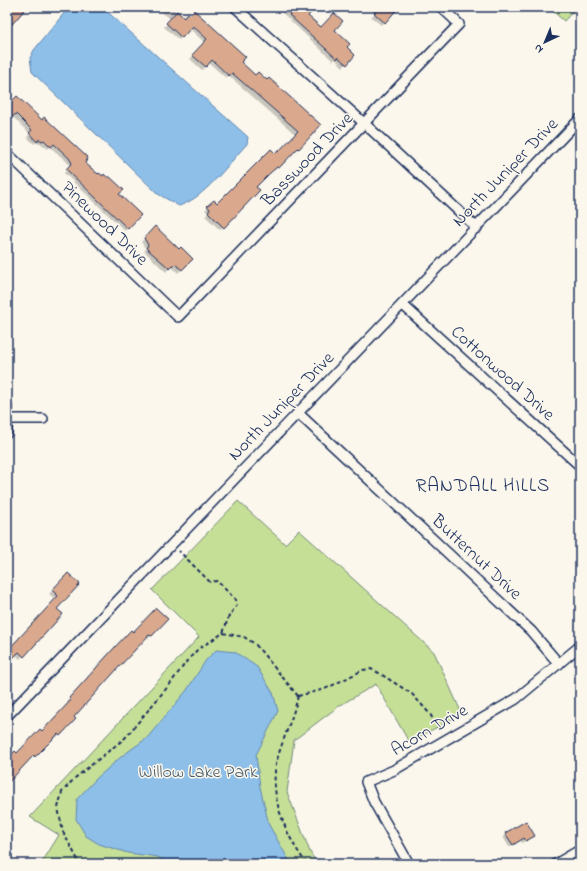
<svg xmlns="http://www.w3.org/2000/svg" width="587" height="871" viewBox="0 0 587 871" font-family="'Indie Flower',sans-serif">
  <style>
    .green { fill: #c6df96; stroke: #70877a }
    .water { fill: #8ebfe9; stroke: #6085b1 }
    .shadow { fill: #0003 }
    .building { fill: #daa98d; stroke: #1b2f5e }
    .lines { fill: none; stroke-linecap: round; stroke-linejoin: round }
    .minor-casing { stroke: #1b2f5e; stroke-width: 12 }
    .path { stroke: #1b2f5e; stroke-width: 2; stroke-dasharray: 4 3; stroke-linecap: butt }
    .minor { stroke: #fbf7ec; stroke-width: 9 }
    .labels { text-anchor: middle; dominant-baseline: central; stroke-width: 3; stroke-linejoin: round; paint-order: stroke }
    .street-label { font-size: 18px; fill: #1b2f5e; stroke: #fbf7ec }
    .park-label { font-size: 18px; fill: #465b6c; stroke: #fbf7ec }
    .neighbourhood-label { font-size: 19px; letter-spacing: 1px; fill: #1b2f5e; stroke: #fbf7ec }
  </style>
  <rect width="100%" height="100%" fill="#fbf7ec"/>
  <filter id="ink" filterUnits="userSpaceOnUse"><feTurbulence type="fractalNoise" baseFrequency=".025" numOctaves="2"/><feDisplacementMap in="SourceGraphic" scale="8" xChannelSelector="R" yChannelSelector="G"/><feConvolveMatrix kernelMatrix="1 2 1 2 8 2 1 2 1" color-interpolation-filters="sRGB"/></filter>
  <g filter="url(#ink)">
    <g class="green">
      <polygon points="548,7 577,7 564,21"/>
      <polygon points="238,501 285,544 299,530 434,652 462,714 409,742 376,684 339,706 294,740 287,792 310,852 317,864 41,864 59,835 30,817 199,637 152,590"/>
    </g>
    <g class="water">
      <path d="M69 7H102L248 137 247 144C228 164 205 198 179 206L158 194 32 72 30 58 34 50Z"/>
      <polygon points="216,650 235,652 257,667 273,693 278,711 256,755 260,787 269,825 291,864 169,864 158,857 128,853 99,844 86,836 76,819 77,799 97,778 122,756 147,738 187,690 206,660"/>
    </g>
    <g class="shadow">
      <polygon points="14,7 28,7 7,29 7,14"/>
      <polygon points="154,7 171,7 255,76 320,125 295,151 294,150 275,170 274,169 255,187 259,190 220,230 205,216 208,213 205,210 214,201 217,204 279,152 296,135 228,75 226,78 209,63 202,70 190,59 205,43 191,30 188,30 179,40 164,27 171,19"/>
      <polygon points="276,7 308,7 307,16 321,29 334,30 345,48 354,55 343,67 335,59 333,61"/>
      <polygon points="368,7 396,7 381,25 371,17 375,13"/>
      <polygon points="17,98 140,215 125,231 64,173 70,166 66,161 50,147 48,149 40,143 38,144 36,142 34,144 27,137 30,134 12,116 8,120 7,119 7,108"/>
      <polygon points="155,227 179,250 191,259 178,273 171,266 166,272 144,251 146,249 141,242"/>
      <polygon points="68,574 56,609 62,614 20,659 15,654 7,663 7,652 55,599 49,594"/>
      <polygon points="166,619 148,639 146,637 73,717 75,719 56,738 54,736 7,782 7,761 42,732 69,704 67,702 112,651 133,633"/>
      <polygon points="506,834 534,836 522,843 521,841 509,847 503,837"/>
      <polygon points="468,861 470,864 463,864"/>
    </g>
    <g class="building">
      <polygon points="7,7 27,7 7,30"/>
      <polygon points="283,7 316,7 308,16 321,27 334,13 343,21 335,30 350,44 347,47 355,55 347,65 338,57 337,59 289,15 290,14"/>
      <polygon points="379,7 399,7 385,23 374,13"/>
      <polygon points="194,10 246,57 241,62 255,75 258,72 267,80 269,78 321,125 299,149 298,148 279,168 277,167 270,173 256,187 260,190 224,228 208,212 210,209 207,206 214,200 217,203 271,149 275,153 279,151 298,131 232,73 229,76 212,60 206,67 192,55 207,39 194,27 192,27 182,38 166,23 177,11 184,18 188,13 190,15"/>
      <polygon points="17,96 42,120 44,117 88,158 85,163 98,174 99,173 103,176 104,174 108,178 109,176 124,190 119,194 141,215 128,229 66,169 72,163 69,158 54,144 51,147 44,140 42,141 39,139 37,142 29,133 32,130 16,114 12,117 7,113 7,106"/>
      <polygon points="155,226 179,249 181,247 193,259 182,270 175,264 170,269 146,248 148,245 144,238"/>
      <polygon points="68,573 80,584 57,609 63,614 24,657 19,652 7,664 7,651 58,596 52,590"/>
      <polygon points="156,608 168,619 152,636 149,635 119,667 74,717 76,719 60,736 58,734 35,757 34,755 7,784 7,759 15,751 17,753 40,729 42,731 71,700 69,698 115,647 131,630 133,632"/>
      <polygon points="526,821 535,836 526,841 524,838 513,845 505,833"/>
    </g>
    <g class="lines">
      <defs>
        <g id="minor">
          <polyline points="235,7 365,124 477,228"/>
          <polyline points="7,153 178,317 459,24 441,7"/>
          <polyline points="403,305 580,466"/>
          <polyline points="7,406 7,433"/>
          <polyline points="298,413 531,631 559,664"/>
          <polyline points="8,419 43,419"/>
          <polyline points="7,716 580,119"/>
          <polyline points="409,864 374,802 366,782 394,770 516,699 580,646"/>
          <polyline points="556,864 580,850"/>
        </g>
      </defs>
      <use href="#minor" class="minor-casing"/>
      <g class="path">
        <polyline points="223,633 244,637 255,644 298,696"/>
        <polyline points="298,696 325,689 363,670 371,669 379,673 412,694 430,714 441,733"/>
        <path d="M298 696C293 718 283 738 277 760 268 795 286 837 307 864"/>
        <polyline points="83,864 79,862 63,832 58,808 62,792 75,778 125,738 170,684 187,661 198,649 223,633 229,616 237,605 236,600 217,581 210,582 179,551"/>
      </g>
      <use href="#minor" class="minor"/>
    </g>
  </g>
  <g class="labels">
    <g class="street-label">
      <text transform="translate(308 160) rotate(-46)">Basswood Drive</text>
      <text transform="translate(506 173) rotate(-46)">North Juniper Drive</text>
      <text transform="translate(104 224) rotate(44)">Pinewood Drive</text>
      <text transform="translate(502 374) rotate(42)">Cottonwood Drive</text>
      <text transform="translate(282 407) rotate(-46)">North Juniper Drive</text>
      <text transform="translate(476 558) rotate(43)">Butternut Drive</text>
      <text transform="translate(430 731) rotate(-30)">Acorn Drive</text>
    </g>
    <g class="park-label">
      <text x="198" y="773">Willow Lake Park</text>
    </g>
    <g class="neighbourhood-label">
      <text x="483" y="486">RANDALL HILLS</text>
    </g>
  </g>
  <rect width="587" height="871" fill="none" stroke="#fbf7ec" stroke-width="24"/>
  <rect x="12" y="12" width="563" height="847" fill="none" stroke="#1b2f5e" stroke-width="1.5" filter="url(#ink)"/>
  <g transform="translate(545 42) rotate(224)" stroke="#fbf7ec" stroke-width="3" paint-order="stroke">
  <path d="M0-3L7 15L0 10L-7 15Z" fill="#1b2f5e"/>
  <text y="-6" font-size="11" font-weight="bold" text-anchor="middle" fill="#1b2f5e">N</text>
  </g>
</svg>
